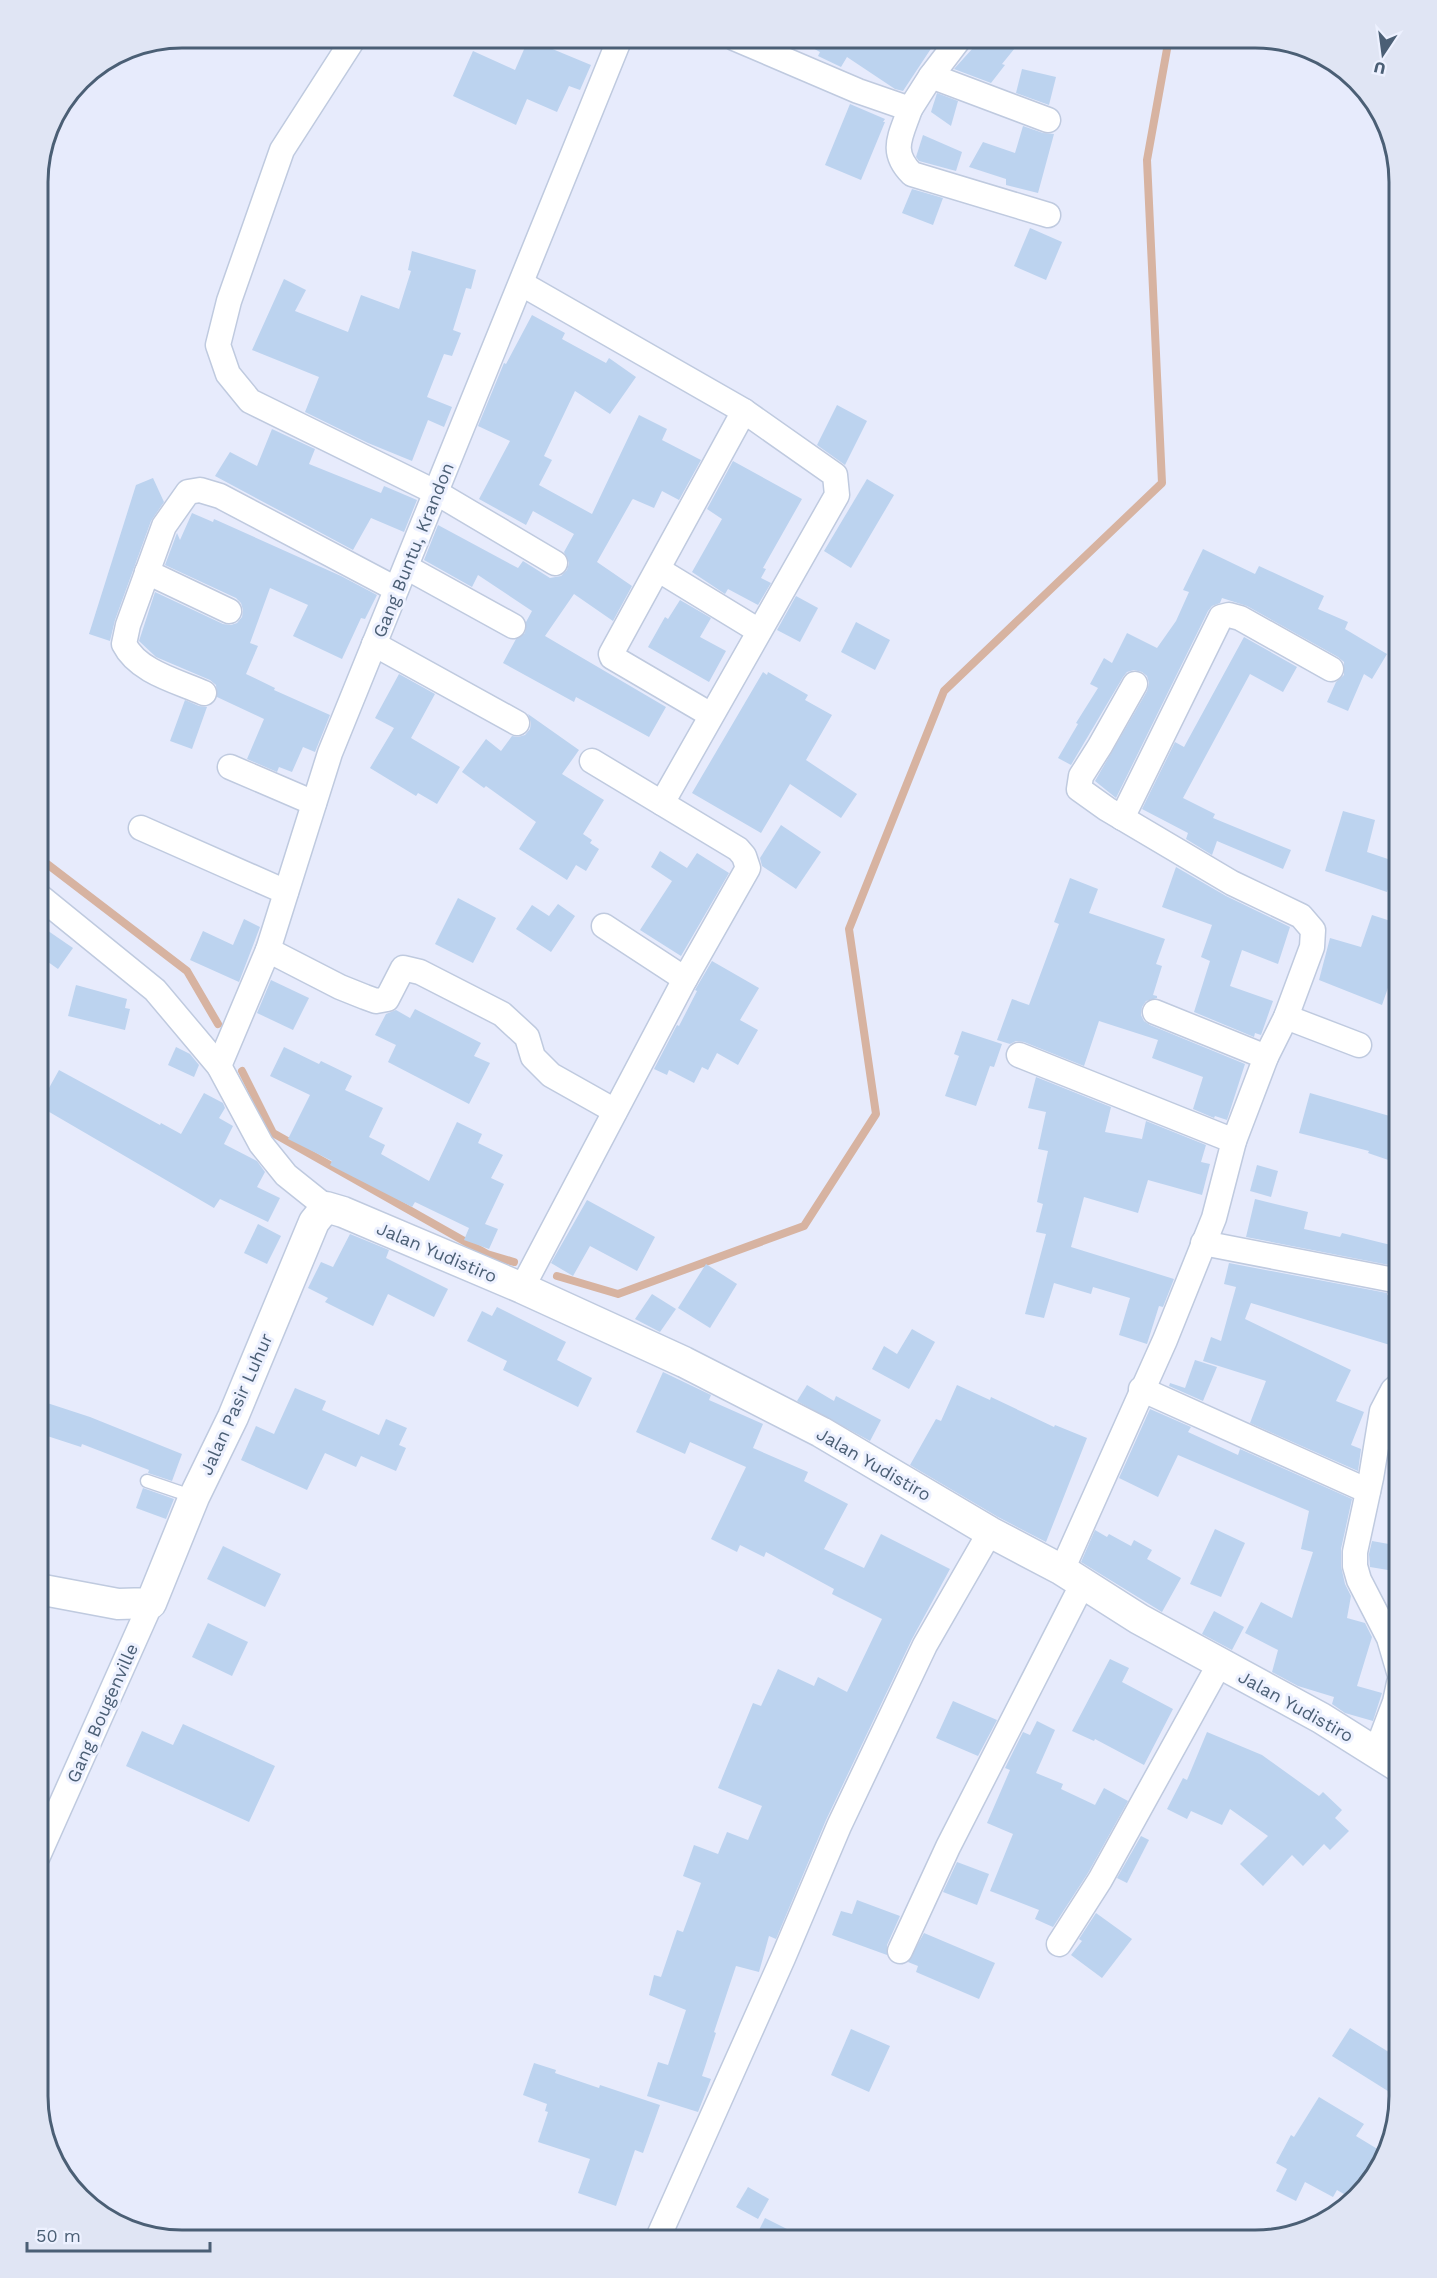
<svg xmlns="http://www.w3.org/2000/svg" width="1437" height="2278" viewBox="0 0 1437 2278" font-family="'Work Sans',sans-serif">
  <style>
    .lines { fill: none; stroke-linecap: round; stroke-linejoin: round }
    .stream { stroke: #d7b3a1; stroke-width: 8 }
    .building { fill: #bcd3ef }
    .service-casing { stroke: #bfcadf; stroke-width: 15 }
    .minor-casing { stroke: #bfcadf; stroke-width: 27 }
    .tertiary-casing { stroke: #bfcadf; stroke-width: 33 }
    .service { stroke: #fff; stroke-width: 12 }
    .minor { stroke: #fff; stroke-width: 24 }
    .tertiary { stroke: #fff; stroke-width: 30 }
    .labels { text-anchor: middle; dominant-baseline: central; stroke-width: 6; stroke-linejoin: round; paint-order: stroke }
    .street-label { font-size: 18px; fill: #4b5f75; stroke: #edf1ff }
    .rim { fill: none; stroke: #4b5f75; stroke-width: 3 }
  </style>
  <rect width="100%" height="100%" fill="#e7ebfc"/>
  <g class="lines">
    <g class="stream">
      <polyline points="38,857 187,971 218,1024"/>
      <polyline points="242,1071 273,1133 487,1254 514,1262"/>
      <polyline points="557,1276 618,1294 804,1226 876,1114 849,929 944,691 1162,483 1147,160 1169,38"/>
    </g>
  </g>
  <g class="building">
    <polygon points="529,38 554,38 550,48 591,65 580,90 569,86 557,112 527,99 516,125 453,96 473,51 515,70"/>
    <polygon points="794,38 938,38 903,91 895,89 847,57 841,67 818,56 820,52"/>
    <polygon points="982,38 1023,38 1002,64 1005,65 991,83 954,69"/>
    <polygon points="1022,69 1056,77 1049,105 1016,93"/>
    <polygon points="937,93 958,101 951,126 931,112"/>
    <polygon points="850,104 885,119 883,122 885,122 861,180 825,165"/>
    <polygon points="1023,126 1043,133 1054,134 1038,193 1006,185 1006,179 969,167 983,142 1015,153"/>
    <polygon points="923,135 962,152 956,171 919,161 916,157"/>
    <polygon points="912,189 943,198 933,225 902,213"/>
    <polygon points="1030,228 1062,242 1046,280 1014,266"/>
    <polygon points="412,251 476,270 471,289 466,288 453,330 461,333 452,356 444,354 427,397 452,407 444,427 428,420 412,461 368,443 305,412 319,377 252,350 284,279 306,290 295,311 348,332 361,295 399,309 411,271 408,270"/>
    <polygon points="532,315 565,333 562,339 606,363 609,358 636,377 610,414 575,391 544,456 552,460 539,485 592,514 639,415 667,429 662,440 701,460 679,500 662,491 654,508 633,499 632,500 597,562 632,586 613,621 574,594 545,636 666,707 649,737 576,697 574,702 503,663 516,639 525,633 526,622 532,611 478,575 472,587 424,560 438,525 518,568 523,561 550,578 561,576 567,570 569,563 564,552 574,534 533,511 526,525 479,499 510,441 478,426 504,363 506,364"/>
    <polygon points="837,405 867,421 845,465 817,445"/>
    <polygon points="272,429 315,449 309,464 381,493 384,486 417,500 404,532 371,518 353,550 215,476 230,452 257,466"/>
    <polygon points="733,461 802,499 763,568 766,569 761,578 771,583 758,605 728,589 725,594 692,572 722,519 707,509"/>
    <polygon points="153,478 164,502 151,521 115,620 110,641 89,634 136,485"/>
    <polygon points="867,479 894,495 851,568 824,551"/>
    <polygon points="192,513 213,522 214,519 341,576 377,595 365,619 361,618 342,659 293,636 308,605 270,588 250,643 258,646 246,674 275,688 274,690 330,715 315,752 303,747 292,772 279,767 277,772 247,759 264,719 217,697 216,685 210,680 156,657 139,641 155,592 223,624 231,625 237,623 242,617 243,610 241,603 236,598 165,565 177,533 180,540"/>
    <polygon points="1203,549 1255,574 1259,566 1324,596 1318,609 1348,622 1345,629 1387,654 1372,679 1364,674 1348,711 1327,702 1336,682 1344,675 1344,662 1338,657 1247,606 1222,598 1220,603 1212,606 1208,611 1116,798 1095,781 1147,691 1149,683 1147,676 1142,672 1134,670 1127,672 1123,677 1071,765 1058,758 1078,724 1076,723 1098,688 1090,684 1104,658 1112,663 1127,633 1157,648 1176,621 1189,592 1183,590"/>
    <polygon points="796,596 818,608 800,642 777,630"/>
    <polygon points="680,600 711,618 700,637 726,651 709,682 648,647 665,617 668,619"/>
    <polygon points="856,622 890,640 875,670 841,652"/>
    <polygon points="1244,637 1297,667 1283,692 1250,674 1183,798 1215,814 1213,818 1291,850 1283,869 1217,841 1212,855 1186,839 1188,833 1142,809 1175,742 1184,747"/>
    <polygon points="763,672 767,675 768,672 808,695 805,700 832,715 806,760 857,794 841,818 790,784 761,833 692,793"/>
    <polygon points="399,674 435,694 411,738 460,767 437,804 418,793 416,796 370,768 394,728 375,718"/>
    <polygon points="185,700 199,706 207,707 192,749 170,741"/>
    <polygon points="528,714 579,750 562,774 604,800 583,834 592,840 590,843 599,849 586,871 576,865 567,880 519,849 536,822 486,786 484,788 462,772 486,739 501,751 512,736 518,737 525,735 530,729 531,723"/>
    <polygon points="1343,811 1375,820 1367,852 1397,862 1387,892 1325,871"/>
    <polygon points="781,825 821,852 796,889 762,866 760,858"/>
    <polygon points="660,851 687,868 697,853 729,873 681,956 640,930 672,881 651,867"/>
    <polygon points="1176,867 1226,896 1290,927 1278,964 1242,950 1230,986 1273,1001 1261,1035 1255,1033 1254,1037 1194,1012 1210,961 1201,957 1212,925 1162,907"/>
    <polygon points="1070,878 1098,889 1089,913 1165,939 1156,964 1162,966 1153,995 1157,996 1157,998 1146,1001 1142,1007 1141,1015 1144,1021 1150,1025 1245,1064 1227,1120 1215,1116 1214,1118 1193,1109 1203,1077 1152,1058 1158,1040 1099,1021 1084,1066 1024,1042 1016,1041 1010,1044 997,1040 1012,999 1029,1005 1059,924 1054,922"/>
    <polygon points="458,898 496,918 473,963 435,944"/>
    <polygon points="558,904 575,916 551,952 516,929 532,905 549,916"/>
    <polygon points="1372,915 1400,924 1400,935 1391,960 1397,962 1382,1005 1319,980 1330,938 1361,947"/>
    <polygon points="244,919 260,927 239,982 190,960 203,931 233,945"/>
    <polygon points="38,924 73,948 58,969 38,955"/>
    <polygon points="712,961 759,988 740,1020 758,1030 738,1065 717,1053 708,1070 702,1067 694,1083 669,1070 667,1075 654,1069 677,1025 679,1026 697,991 695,990"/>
    <polygon points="271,980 309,998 293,1030 257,1013"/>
    <polygon points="76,985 127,999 125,1008 130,1009 125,1030 68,1016"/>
    <polygon points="415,1009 481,1043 474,1056 490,1063 469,1104 388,1062 396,1045 375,1035 386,1014 396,1010 410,1018"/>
    <polygon points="962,1031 1002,1044 994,1067 990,1066 976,1106 945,1096 959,1056 954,1054"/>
    <polygon points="176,1047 190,1054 199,1065 194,1077 168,1065"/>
    <polygon points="284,1047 319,1064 321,1061 352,1076 345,1090 383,1108 369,1137 385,1145 381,1154 429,1181 457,1122 482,1134 478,1143 503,1155 491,1178 504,1184 485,1224 498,1229 489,1249 464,1240 469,1228 415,1202 412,1207 330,1165 332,1161 288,1139 310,1095 270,1076"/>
    <polygon points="59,1070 160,1125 161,1123 181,1134 204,1093 223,1103 225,1108 219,1118 233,1126 224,1144 257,1161 265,1172 257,1187 280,1198 268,1222 220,1199 214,1208 39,1106"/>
    <polygon points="1036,1077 1111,1107 1105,1132 1142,1139 1146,1121 1206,1145 1201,1162 1210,1164 1202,1195 1148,1180 1138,1213 1084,1197 1071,1247 1174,1279 1163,1307 1159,1306 1147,1344 1119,1335 1130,1298 1093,1287 1091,1294 1054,1283 1044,1318 1025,1314 1046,1234 1036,1232 1043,1204 1037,1202 1048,1151 1038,1149 1046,1112 1028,1108"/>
    <polygon points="1310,1093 1400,1119 1400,1164 1368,1153 1369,1151 1299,1133"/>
    <polygon points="1257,1165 1278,1171 1271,1197 1250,1191"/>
    <polygon points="1255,1199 1308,1212 1304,1229 1340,1237 1342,1233 1399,1247 1394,1266 1246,1237"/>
    <polygon points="587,1200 655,1237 637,1271 590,1246 573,1276 551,1263"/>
    <polygon points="258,1224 281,1236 267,1264 244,1253"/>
    <polygon points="350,1234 389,1250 386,1258 448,1289 434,1317 388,1294 373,1326 325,1302 328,1298 308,1288 321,1262 333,1267"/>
    <polygon points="1229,1263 1387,1293 1387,1295 1400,1299 1400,1348 1251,1303 1245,1319 1351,1370 1336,1401 1364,1412 1351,1445 1361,1449 1358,1471 1250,1423 1266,1381 1203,1361 1211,1337 1221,1341 1236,1287 1224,1284"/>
    <polygon points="706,1264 737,1284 710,1328 678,1308"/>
    <polygon points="652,1294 676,1309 660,1332 635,1319"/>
    <polygon points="497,1307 566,1342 557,1360 592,1378 578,1407 503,1370 507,1361 467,1341 482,1311 492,1316"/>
    <polygon points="912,1329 935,1342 909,1389 872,1369 884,1346 897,1354"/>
    <polygon points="1195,1360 1217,1367 1203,1401 1169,1386 1170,1383 1185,1388"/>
    <polygon points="663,1372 711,1395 709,1400 763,1424 753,1448 808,1472 804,1481 848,1504 824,1549 864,1568 881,1534 950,1569 912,1639 826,1820 776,1939 769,1936 759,1972 736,1966 714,2032 716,2033 702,2076 711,2079 698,2112 647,2096 658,2062 668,2065 686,2010 649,1995 654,1975 661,1977 677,1930 683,1932 701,1883 683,1876 694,1845 718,1854 727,1832 748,1840 762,1806 718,1788 753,1703 761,1706 778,1669 814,1686 818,1677 847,1692 882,1619 832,1594 834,1589 766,1552 764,1557 740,1545 737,1552 711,1539 746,1467 690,1442 685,1454 636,1432"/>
    <polygon points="807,1385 834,1401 836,1396 881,1420 870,1441 797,1401"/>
    <polygon points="957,1385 990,1400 991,1397 1054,1427 1055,1425 1087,1438 1046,1542 998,1517 910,1465 936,1419 941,1421"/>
    <polygon points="295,1388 326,1401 322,1410 379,1435 386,1419 407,1428 399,1445 406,1448 396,1471 361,1456 356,1467 325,1453 307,1490 241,1460 256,1426 274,1434"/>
    <polygon points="38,1400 90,1417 182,1454 172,1481 148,1473 149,1470 82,1444 81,1447 38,1433"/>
    <polygon points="1150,1409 1191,1427 1188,1432 1238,1455 1240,1449 1352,1499 1341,1549 1341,1566 1345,1584 1351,1596 1347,1618 1365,1623 1372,1637 1357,1686 1382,1693 1373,1721 1345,1713 1332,1704 1334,1697 1298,1686 1272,1672 1278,1650 1245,1633 1261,1602 1292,1618 1313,1552 1301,1549 1309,1511 1178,1455 1158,1497 1119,1478"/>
    <polygon points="143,1488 174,1499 166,1519 136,1508"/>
    <polygon points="1215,1529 1245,1543 1221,1597 1190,1584"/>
    <polygon points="1095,1530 1107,1537 1109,1534 1131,1546 1134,1540 1152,1550 1147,1559 1181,1578 1162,1612 1081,1562"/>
    <polygon points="1372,1541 1400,1546 1400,1572 1370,1567 1369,1554"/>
    <polygon points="223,1546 281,1574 265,1607 207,1579"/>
    <polygon points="1214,1611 1244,1627 1232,1650 1202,1634"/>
    <polygon points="208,1623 248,1642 232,1676 192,1657"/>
    <polygon points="1110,1659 1129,1668 1122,1682 1173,1709 1144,1765 1095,1739 1094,1741 1072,1731"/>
    <polygon points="953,1701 997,1720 978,1756 936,1738"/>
    <polygon points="1037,1721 1055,1730 1036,1773 1063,1784 1061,1789 1095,1805 1104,1788 1128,1801 1088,1873 1053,1927 1035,1919 1039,1910 990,1891 1013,1834 987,1823 1010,1770 1005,1768 1023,1732 1030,1735"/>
    <polygon points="183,1724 275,1766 249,1822 126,1766 142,1731 173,1745"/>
    <polygon points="1207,1732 1262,1755 1319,1796 1323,1792 1342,1810 1335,1818 1349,1831 1330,1850 1324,1844 1303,1866 1292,1855 1263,1886 1240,1864 1268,1836 1230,1809 1222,1825 1191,1811 1187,1819 1167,1809 1183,1778 1187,1780"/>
    <polygon points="1141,1836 1149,1840 1127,1883 1117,1878"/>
    <polygon points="957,1862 989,1874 977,1905 943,1892"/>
    <polygon points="857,1900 900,1916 887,1945 887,1955 832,1935 841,1911 852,1914"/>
    <polygon points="1096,1913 1132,1939 1102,1978 1071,1955 1082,1941 1079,1939"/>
    <polygon points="924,1933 995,1963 979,1999 916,1972 918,1966 908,1962"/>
    <polygon points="1350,2028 1400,2059 1399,2098 1332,2056"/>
    <polygon points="851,2029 890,2046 869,2092 831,2075"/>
    <polygon points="534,2063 556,2070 555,2073 599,2088 600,2085 660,2105 643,2153 635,2150 616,2206 578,2193 590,2159 538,2142 548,2112 545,2111 547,2104 523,2095"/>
    <polygon points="1319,2097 1364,2124 1356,2136 1384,2153 1380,2168 1349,2197 1337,2190 1333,2197 1305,2182 1296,2201 1276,2191 1287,2169 1276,2163 1291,2135 1294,2137"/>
    <polygon points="748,2187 769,2199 758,2219 736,2207"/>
    <polygon points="765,2218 809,2240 754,2240"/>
  </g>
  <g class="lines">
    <defs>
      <polyline id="service" points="147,1481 194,1497"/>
      <g id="minor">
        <polyline points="354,38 282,150 229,301 218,345 228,374 250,401 437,493 555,563"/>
        <polyline points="734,38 858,91 910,109 931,76 1048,120"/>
        <polyline points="931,76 960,38"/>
        <path d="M910 109C901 136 889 151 912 174L1048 215"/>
        <polyline points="522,284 744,411 835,475 837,495 662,803"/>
        <polyline points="406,567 513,626"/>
        <polyline points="659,570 759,631"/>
        <polyline points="147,572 229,611"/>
        <polyline points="374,644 517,723"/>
        <path d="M204 693C177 681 138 672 124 644L128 625 164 526 188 492 200 490 220 496 396 589"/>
        <polyline points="711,715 612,657 611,654 744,411"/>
        <polyline points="230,767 314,803"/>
        <polyline points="1122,818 1221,617 1229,615 1240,618 1331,669"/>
        <polyline points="141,828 286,892"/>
        <polyline points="38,895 155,990 219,1066 261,1144 286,1175 326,1207"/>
        <polyline points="604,926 685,979"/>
        <polyline points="268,950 340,987 365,997 376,1001 387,999 403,968 420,972 502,1014 527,1037 533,1057 551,1075 615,1111"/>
        <polyline points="1155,1012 1266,1057"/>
        <polyline points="1286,1017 1359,1045"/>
        <polyline points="1019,1055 1234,1141"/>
        <polyline points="219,1066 268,950 330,753 620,38"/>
        <polyline points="1203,1243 1399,1281"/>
        <polyline points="522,1288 685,979 748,868 744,856 738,849 592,761"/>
        <polyline points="1141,1389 1368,1491"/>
        <polyline points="1062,1570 1165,1340 1214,1218 1234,1141 1266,1057 1286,1017 1312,947 1313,930 1301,916 1232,883 1107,809 1079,789 1081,776 1100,746 1135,684"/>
        <polyline points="1399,1672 1389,1638 1359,1580 1355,1566 1355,1552 1371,1478 1382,1411 1393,1390 1399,1385"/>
        <polyline points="1376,1752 1395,1702 1399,1683"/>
        <polyline points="38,1856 151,1603"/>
        <polyline points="1059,1944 1100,1880 1220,1663"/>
        <polyline points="900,1951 948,1847 1083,1583"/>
        <polyline points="657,2240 783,1958 839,1826 925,1645 990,1532"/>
      </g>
      <polyline id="tertiary" points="38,1589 118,1604 151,1603 194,1497 233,1417 314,1222 326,1207 343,1212 522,1288 684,1362 821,1432 990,1532 1062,1570 1139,1619 1321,1718 1399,1767"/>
    </defs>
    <use href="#service" class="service-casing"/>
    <use href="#minor" class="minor-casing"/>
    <use href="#tertiary" class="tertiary-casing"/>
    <use href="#service" class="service"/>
    <use href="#minor" class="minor"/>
    <use href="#tertiary" class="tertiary"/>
  </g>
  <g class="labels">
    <g class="street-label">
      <text transform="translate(413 550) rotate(-68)">Gang Buntu, Krandon</text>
      <text transform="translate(437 1252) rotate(23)">Jalan Yudistiro</text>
      <text transform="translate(236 1404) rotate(-66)">Jalan Pasir Luhur</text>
      <text transform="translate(874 1464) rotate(30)">Jalan Yudistiro</text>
      <text transform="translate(1296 1706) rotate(29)">Jalan Yudistiro</text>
      <text transform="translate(102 1713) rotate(-66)">Gang Bougenville</text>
    </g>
  </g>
  <path d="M0 0H1437V2278H0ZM182 48H1255A134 134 0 0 1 1389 182V2096A134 134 0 0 1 1255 2230H182A134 134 0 0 1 48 2096V182A134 134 0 0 1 182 48Z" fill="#e0e5f4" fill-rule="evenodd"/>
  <path class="rim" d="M182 48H1255A134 134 0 0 1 1389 182V2096A134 134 0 0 1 1255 2230H182A134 134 0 0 1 48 2096V182A134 134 0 0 1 182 48Z"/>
  <g transform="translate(1383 54) rotate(193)" stroke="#edf1ff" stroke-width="4.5" paint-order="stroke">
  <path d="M0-4.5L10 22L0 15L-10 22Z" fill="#4b5f75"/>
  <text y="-9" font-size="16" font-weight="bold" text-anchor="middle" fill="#4b5f75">U</text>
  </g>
  <path d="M27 2242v9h183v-9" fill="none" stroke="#4b5f75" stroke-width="3"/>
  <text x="36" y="2242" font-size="18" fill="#4b5f75" stroke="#edf1ff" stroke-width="4.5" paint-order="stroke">50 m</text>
</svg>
